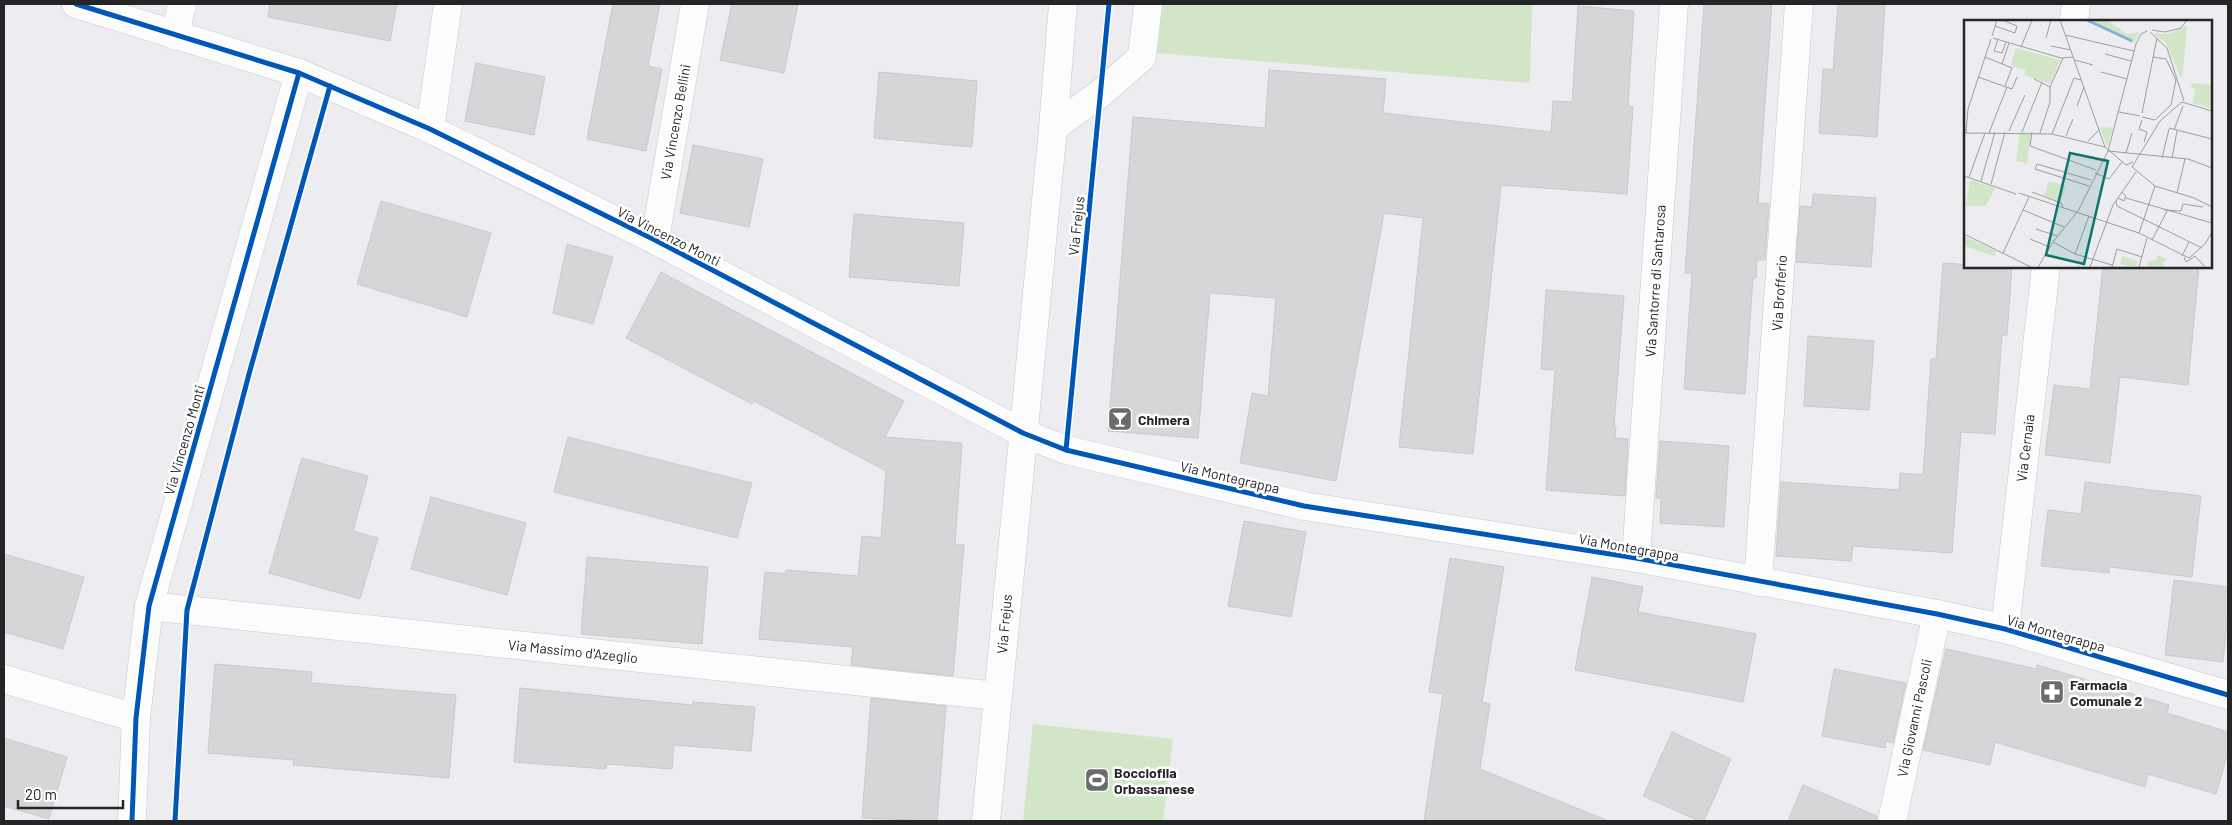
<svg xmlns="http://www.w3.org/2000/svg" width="2232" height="825" viewBox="0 0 2232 825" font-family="Barlow,sans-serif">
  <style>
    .green { fill: #d1e6c7 }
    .building { fill: #d6d5d8; stroke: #cac9cc }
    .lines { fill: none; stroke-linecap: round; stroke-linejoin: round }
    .minor-casing { stroke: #c9c8cb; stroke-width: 29 }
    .minor { stroke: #fcfcfd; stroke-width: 28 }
    .cycleway-casing { stroke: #fff; stroke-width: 8 }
    .cycleway { stroke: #0057b8; stroke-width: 5 }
    .labels { text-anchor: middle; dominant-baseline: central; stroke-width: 5; stroke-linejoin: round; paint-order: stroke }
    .street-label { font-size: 14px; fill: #252427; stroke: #fff }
    .poi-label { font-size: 14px; font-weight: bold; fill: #252427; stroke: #fff; text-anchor: start }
    .inset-river { fill: none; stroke: #86adde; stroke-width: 2.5 }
    .inset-road { fill: none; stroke: #9d9ca0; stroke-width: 1 }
    .view { fill: #0f766e; fill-opacity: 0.15; stroke: #0f766e; stroke-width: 2.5 }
    .inset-edge { fill: none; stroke: #252427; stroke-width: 2.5 }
  </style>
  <rect width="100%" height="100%" fill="#edecf0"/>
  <g class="green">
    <polygon points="1163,4 1532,4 1530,83 1157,53"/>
    <polygon points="1033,724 1173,739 1163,821 1023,821"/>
  </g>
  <g class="building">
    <polygon points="270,4 397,4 390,41 268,17"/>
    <polygon points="613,4 660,4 648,66 662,69 646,151 587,139"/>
    <polygon points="732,4 798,4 784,73 720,60"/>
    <polygon points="1704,4 1772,4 1758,203 1769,204 1765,260 1757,260 1756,278 1753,278 1745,394 1684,389 1692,273 1685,273"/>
    <polygon points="1838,4 1885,4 1877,137 1819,133 1823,69 1833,70"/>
    <polygon points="1578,6 1634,11 1628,106 1633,107 1627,194 1501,185 1473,454 1399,447 1423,218 1384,213 1336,481 1240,463 1252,393 1268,396 1276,298 1210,293 1198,438 1108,431 1133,117 1265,128 1269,70 1386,79 1383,113 1551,132 1553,101 1572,102"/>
    <polygon points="476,63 545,77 534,135 465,121"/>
    <polygon points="879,72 977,81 972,147 874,138"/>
    <polygon points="693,145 763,159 749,227 680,213"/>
    <polygon points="1813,194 1876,198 1871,267 1796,262 1800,206 1812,207"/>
    <polygon points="381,201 491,233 467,317 357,284"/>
    <polygon points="854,214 964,223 959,286 849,277"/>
    <polygon points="567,244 613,257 593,324 553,313"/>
    <polygon points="1943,263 2012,268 2007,335 2002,335 1995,434 1961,432 1952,553 1853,546 1851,561 1776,556 1781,482 1899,490 1900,473 1923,475 1931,359 1936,359"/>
    <polygon points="2103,266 2199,266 2188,385 2120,377 2110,463 2045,455 2054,385 2090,389"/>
    <polygon points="661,272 904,401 885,437 962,443 955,544 964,545 953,676 851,665 853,647 759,639 765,572 785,574 786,570 858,576 862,536 881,538 886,471 754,401 752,404 626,338"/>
    <polygon points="1546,290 1624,296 1614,426 1616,426 1615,438 1628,439 1625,496 1546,490 1555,370 1541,369"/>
    <polygon points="1808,336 1874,341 1869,410 1804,406"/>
    <polygon points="568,437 752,483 737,538 554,492"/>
    <polygon points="1660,441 1729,446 1724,527 1660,523 1661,498 1656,498"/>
    <polygon points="302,458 368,476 353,531 378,538 360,599 269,573"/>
    <polygon points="2085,482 2201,496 2192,577 2109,567 2109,573 2041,566 2048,510 2081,514"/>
    <polygon points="431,497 526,523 507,595 411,569"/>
    <polygon points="1244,521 1306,532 1291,617 1228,606"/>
    <polygon points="4,554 84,577 63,649 4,632"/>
    <polygon points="587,557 708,567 702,644 581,634"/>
    <polygon points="1450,558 1504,567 1482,702 1490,704 1480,769 1606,820 1606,821 1424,821 1443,694 1429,692"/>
    <polygon points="1592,577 1643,587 1638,612 1756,634 1743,702 1575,670"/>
    <polygon points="2174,580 2228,587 2228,613 2223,662 2165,655"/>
    <polygon points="1946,649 2036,669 2037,665 2169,705 2167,713 2228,732 2228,752 2216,794 2148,774 2145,787 1995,742 1990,765 1923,750"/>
    <polygon points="215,664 312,672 311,683 456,695 449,778 293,765 294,760 208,753"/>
    <polygon points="1834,669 1906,683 1893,743 1886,741 1885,748 1822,736"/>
    <polygon points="520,688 693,705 693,702 755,707 751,751 674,745 672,769 607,764 606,769 514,762"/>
    <polygon points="871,698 946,706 937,821 862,818"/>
    <polygon points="1672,732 1731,759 1704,821 1699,821 1643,796"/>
    <polygon points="4,738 67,757 49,819 4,806"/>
    <polygon points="1803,785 1877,816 1877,821 1788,821"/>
  </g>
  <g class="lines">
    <defs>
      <g id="minor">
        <polyline points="76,4 299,73 430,129 655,240 1023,433 1066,450 1304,506 1636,558 1937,614 2005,629 2228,695"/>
        <polyline points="2074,21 2076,4"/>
        <polyline points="175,36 182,4"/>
        <polyline points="1053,128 1101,93 1142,57 1148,4"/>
        <polyline points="430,129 448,4"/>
        <polyline points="655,240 695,4"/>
        <polyline points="1636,558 1674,4"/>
        <polyline points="1758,582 1799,4"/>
        <polyline points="149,606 997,696"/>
        <polyline points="2005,629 2046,266"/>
        <polyline points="4,679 136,718"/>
        <polyline points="132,821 136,718 149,606 299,73"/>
        <polyline points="986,821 1053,128 1063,4"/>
        <polyline points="1892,821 1937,614"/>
      </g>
    </defs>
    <use href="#minor" class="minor-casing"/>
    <use href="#minor" class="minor"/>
    <defs>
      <g id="cycleway">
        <polyline points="76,4 299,73 430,129 655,240 1023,433 1066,450 1304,506 1636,558 1937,614 2005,629 2228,695"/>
        <polyline points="1066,450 1109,4"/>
        <polyline points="132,821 136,718 149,606 299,73"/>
        <polyline points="175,821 187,610 249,374 330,86"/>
      </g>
    </defs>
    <use href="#cycleway" class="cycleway-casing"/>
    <use href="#cycleway" class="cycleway"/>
  </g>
  <defs>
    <symbol id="bar-square" viewBox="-11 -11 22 22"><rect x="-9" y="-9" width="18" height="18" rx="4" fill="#6b6a6d" stroke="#fff"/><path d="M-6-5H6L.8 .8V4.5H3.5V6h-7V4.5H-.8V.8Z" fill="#fff"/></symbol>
    <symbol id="pharmacy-square" viewBox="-11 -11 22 22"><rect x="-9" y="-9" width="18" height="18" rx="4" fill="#6b6a6d" stroke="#fff"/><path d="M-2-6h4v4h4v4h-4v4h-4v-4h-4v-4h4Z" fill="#fff"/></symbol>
    <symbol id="stadium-square" viewBox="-11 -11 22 22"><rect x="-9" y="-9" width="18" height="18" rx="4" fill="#6b6a6d" stroke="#fff"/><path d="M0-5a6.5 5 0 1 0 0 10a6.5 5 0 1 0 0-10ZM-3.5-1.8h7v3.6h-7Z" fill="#fff"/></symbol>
  </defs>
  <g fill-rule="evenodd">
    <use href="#bar-square" x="1106" y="405" width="28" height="28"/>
    <use href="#pharmacy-square" x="2038" y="678" width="28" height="28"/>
    <use href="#stadium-square" x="1083" y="766" width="28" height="28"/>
  </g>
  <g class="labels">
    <g class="street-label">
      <text transform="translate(675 122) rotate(-80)">Via Vincenzo Bellini</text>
      <text transform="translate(1076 226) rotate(-84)">Via Frejus</text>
      <text transform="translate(669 236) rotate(27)">Via Vincenzo Monti</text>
      <text transform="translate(1655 281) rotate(-86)">Via Santorre di Santarosa</text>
      <text transform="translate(1779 293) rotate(-86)">Via Brofferio</text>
      <text transform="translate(184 440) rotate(-74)">Via Vincenzo Monti</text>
      <text transform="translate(2025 448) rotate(-83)">Via Cernaia</text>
      <text transform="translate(1230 477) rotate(13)">Via Montegrappa</text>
      <text transform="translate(1629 547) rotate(10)">Via Montegrappa</text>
      <text transform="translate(1004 624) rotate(-85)">Via Frejus</text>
      <text transform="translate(2056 633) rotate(16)">Via Montegrappa</text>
      <text transform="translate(573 651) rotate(6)">Via Massimo d'Azeglio</text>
      <text transform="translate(1914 718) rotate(-78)">Via Giovanni Pascoli</text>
    </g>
    <g class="poi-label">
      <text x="1138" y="419">Chimera</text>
      <text x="2070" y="684">Farmacia<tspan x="2070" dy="16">Comunale 2</tspan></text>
      <text x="1114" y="772">Bocciofila<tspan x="1114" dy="16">Orbassanese</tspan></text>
    </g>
  </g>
  <g transform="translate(1964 20)">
    <rect width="248" height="248" fill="#edecf0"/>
    <path d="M121 0H143L163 14 175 12 170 24ZM223 6 218 60 202 23 189 13 204 14ZM52 28 96 40 86 64 60 55 62 50 47 46ZM228 63 247 65V88L228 83 232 69 227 68ZM136 107 149 108 143 127 142 124ZM56 112 67 113 63 144 52 141ZM6 160 31 168 22 186H2ZM85 161 102 166 97 182 80 176ZM0 216 32 231 30 236 0 226ZM194 235 203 239 199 243 201 247H183L185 241 192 240ZM158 236 174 241 172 247 156 244Z" fill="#d1e6c7"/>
    <path class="inset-river" d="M123 0 168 21"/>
    <path class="inset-road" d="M96 0 141 127 162 145 169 142M31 6 51 13 53 6 38 0M188 10 201 12 217 8 223 0M186 12 203 28 220 81M101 15 170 31M28 16 33 0M29 18 97 38 109 37M82 18 87 0M34 19 30 31 38 33 42 22M87 26 107 30M57 27 68 0M141 34 167 41M21 37 48 48 41 66M111 40 129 45M38 44 45 23M137 52 163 59M14 57 48 69 53 57M70 59 86 67M113 86 120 67M248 91 218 82 196 101 168 147 191 166 230 178 248 187M155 92 176 96M178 93 193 18M178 97 191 100 207 85 212 60 202 39 189 37M178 100 175 109 183 112 180 122M205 108 248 119M210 110 219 86M45 111 61 75M58 112 78 62M68 112 66 126 132 150M0 113 88 114 141 127M2 113 4 89 27 19M25 113 43 67M76 113 86 82V67L99 38M88 114 110 58 117 60M102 116 109 99M124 121 135 110M144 131 224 139 248 148M162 133 168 113M198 138 205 109M208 138 213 111M131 153 145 159 158 142M0 156 52 174M5 157 21 113M17 161 31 112M27 164 41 112M125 166 71 149 73 144 127 160M68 172 97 183 99 187M55 173 175 213 225 238M213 173 221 139M154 178 160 181 162 176 158 172M162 178 248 203M152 181 153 186 238 228M59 190 100 207M200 190 217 191 219 184 239 187M72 209 93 216M175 213 191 166M0 214 67 247M66 219 86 227M188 220 203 191M89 222 111 234 148 245M39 233 65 177M111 234 125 196M218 236 225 222M220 237 222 242 231 236 241 247M225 238 241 224 248 212M74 247 89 222 114 191 144 131 172 24 177 14 183 11M126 247 149 185 172 152M148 247 153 229 178 237M175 247 183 218"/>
    <path class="view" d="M106 133 144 141 120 244 82 235Z"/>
    <rect width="248" height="248" class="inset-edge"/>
  </g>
  <rect width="2232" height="825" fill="none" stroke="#252427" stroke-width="10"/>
  <path d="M18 800v8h105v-8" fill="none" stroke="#252427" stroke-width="2.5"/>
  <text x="25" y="800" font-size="15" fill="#252427" stroke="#ffffff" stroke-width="4" paint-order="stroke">20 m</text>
</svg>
